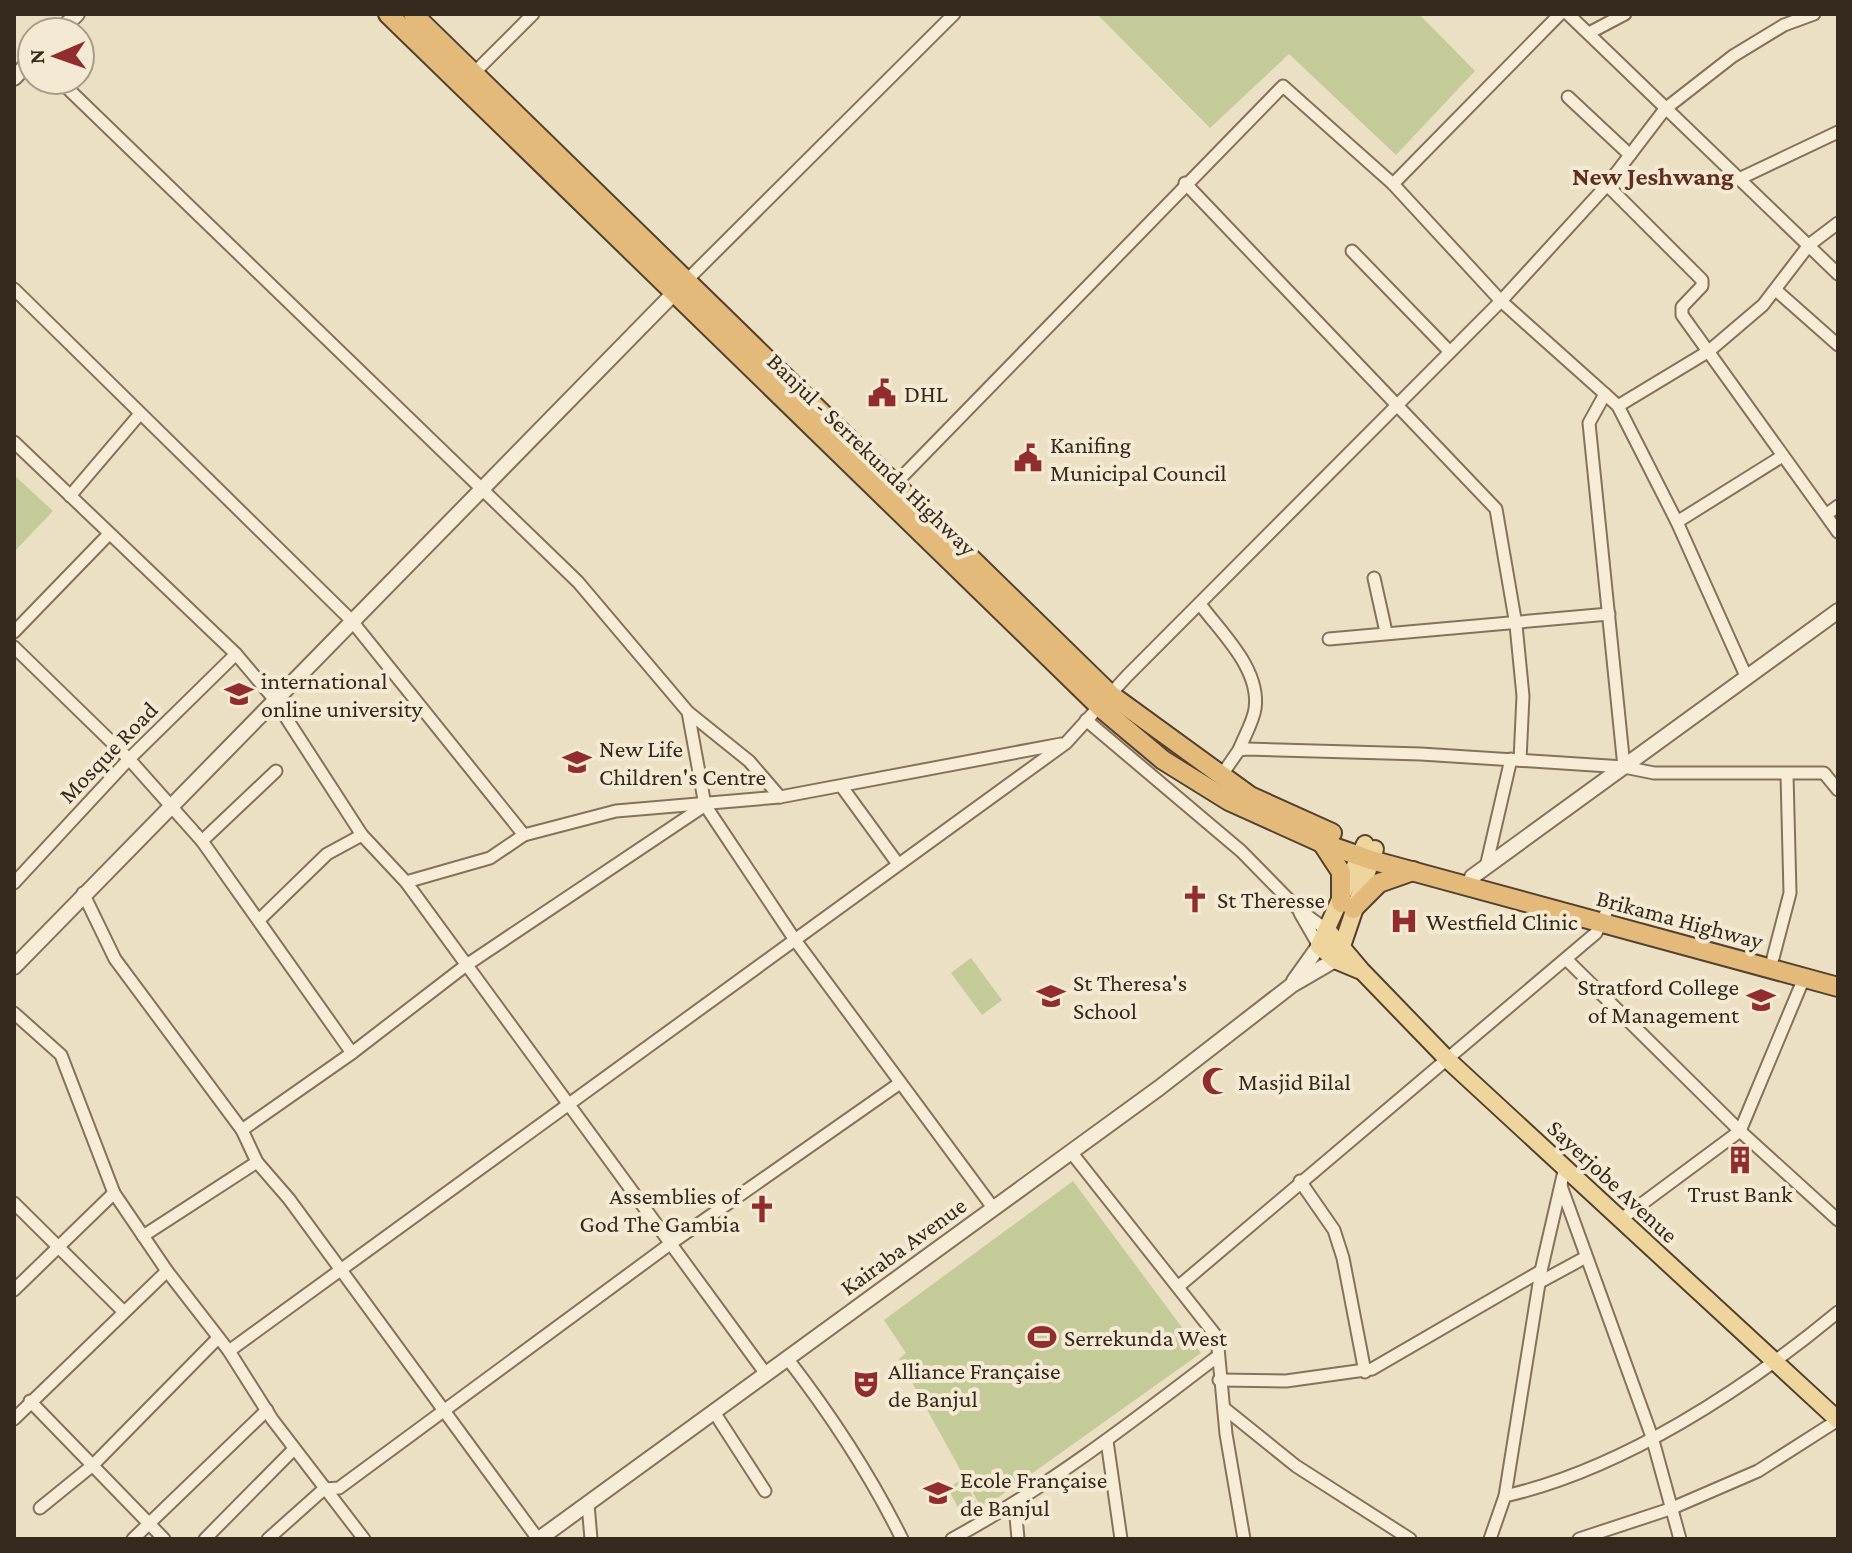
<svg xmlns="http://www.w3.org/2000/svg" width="1852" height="1553" viewBox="0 0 1852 1553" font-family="'Crimson Pro',serif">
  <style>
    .green { fill: #c4ca98 }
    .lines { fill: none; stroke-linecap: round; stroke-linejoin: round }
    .minor-casing { stroke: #86715b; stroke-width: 15 }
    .tertiary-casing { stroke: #86715b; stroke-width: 18 }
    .primary-casing { stroke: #54402f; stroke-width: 20 }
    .trunk-casing { stroke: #54402f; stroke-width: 22 }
    .minor { stroke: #f7edd7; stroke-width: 11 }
    .tertiary { stroke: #f7edd7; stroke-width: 14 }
    .primary { stroke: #eed49d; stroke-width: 16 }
    .trunk { stroke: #e3ba7a; stroke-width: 18 }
    .labels { text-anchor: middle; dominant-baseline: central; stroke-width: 8; stroke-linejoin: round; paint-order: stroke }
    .poi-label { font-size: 24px; fill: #362a1e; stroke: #f4ead3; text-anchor: start }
    .street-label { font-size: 24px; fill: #362a1e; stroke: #f4ead3 }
    .neighbourhood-label { font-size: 26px; font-weight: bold; fill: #612d20; stroke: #f4ead3 }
  </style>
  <rect width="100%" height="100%" fill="#ece0c4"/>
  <g class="green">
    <polygon points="1097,14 1419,14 1475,71 1396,155 1289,54 1210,128"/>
    <polygon points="14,475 53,511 14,552"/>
    <polygon points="971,958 1002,1000 982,1015 951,973"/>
    <polygon points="1073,1181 1201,1353 982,1509 899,1359 906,1353 884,1320"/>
    <polygon points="963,1479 979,1508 963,1518 948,1488"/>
  </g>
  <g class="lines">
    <defs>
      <g id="minor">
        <polyline points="1568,14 1838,274"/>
        <polyline points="1589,33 1625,14"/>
        <polyline points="474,73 533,14"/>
        <polyline points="59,80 578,582 688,712 705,805 795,940 994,1209"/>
        <polyline points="1568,97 1630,155"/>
        <polyline points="1741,178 1838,132"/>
        <polyline points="1185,183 1496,509 1516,625 1523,696 1520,760"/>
        <polyline points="1393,184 1560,14"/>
        <polyline points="1607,185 1702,280 1702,286 1682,307 1682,315 1838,532"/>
        <polyline points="1838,223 1809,245 1763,305 1709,351 1618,406 1605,394 1589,423 1624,767 1654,773 1824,773 1838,790"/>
        <polyline points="1352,251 1450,352"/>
        <polyline points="685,282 954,14"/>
        <polyline points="14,289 351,620 524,835 616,811 780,797 1061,744"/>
        <polyline points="1777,291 1838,345"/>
        <polyline points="1618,406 1677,522 1746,676"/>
        <polyline points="14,442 236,654 274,699 362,835 406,882 766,1374"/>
        <polyline points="894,485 1283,86 1393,184 1501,301 1605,394"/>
        <polyline points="70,496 139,415"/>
        <polyline points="1827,514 1838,506"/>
        <polyline points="1677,522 1781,457"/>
        <polyline points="1374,578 1386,632"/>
        <path d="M1200 604C1221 633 1261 669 1255 709 1253 722 1244 737 1239 750"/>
        <polyline points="14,632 109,534"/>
        <polyline points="1329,639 1609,614"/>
        <polyline points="14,647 129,759 202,841 352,1053"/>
        <polyline points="688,712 749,761 780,797"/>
        <polyline points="1086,720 1241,851 1298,909 1328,931"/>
        <polyline points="1221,776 1239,750 1247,749 1421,754 1624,767"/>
        <polyline points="842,787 898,864"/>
        <polyline points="202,841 276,771"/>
        <polyline points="1486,867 1511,759"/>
        <polyline points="406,882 490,858 524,835"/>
        <polyline points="14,883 129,759 236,654"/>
        <polyline points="83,893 115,959 242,1130 257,1162 289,1199 538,1539"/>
        <polyline points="1300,913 1319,946"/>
        <polyline points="259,920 327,854 362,835"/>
        <polyline points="1773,958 1790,893 1787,775"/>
        <polyline points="1566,959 1740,1131 1838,1220"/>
        <polyline points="14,1013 61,1055 114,1193 167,1271 229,1351 272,1419 364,1539"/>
        <polyline points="242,1130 352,1053 465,966 704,806"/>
        <polyline points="1071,1152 1217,1337 1226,1434 1244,1539"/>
        <polyline points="1300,1181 1334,1230 1343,1258 1365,1372"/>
        <polyline points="1561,1186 1652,1437 1680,1539"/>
        <polyline points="14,1203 124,1312"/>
        <polyline points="1620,1220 1740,1131 1804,978"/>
        <polyline points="143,1236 257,1162"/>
        <polyline points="1542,1281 1586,1257"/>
        <polyline points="1179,1286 1596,933 1606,913"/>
        <polyline points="14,1290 114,1193"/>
        <polyline points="229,1351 1066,743 1127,676 1501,301 1607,185 1665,109 1733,56 1784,25 1814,14"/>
        <path d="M787 1358C831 1415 870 1474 902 1539"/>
        <polyline points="1219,1380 1286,1381 1372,1369 1541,1271"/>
        <polyline points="30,1401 164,1539"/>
        <polyline points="1224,1408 1296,1466 1410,1539"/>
        <polyline points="714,1412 765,1491"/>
        <polyline points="14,1419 167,1271"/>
        <polyline points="1107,1441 1121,1539"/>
        <polyline points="1505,1496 1541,1271 1565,1167"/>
        <polyline points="588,1504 591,1539"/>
        <polyline points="1015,1505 1018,1539"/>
        <polyline points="40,1508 93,1465 218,1338"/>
        <polyline points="133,1539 267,1410"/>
        <polyline points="205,1539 294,1449"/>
        <polyline points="268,1539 324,1489 339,1488 670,1244 900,1083"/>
        <path d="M952 1539C1048 1487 1132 1422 1218 1356"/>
        <path d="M1490 1539 1505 1496C1623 1469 1745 1389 1838 1312"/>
        <polyline points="1579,1539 1670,1509 1758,1471 1838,1420"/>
      </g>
      <g id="tertiary">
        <polyline points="59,32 77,14"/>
        <polyline points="14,78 32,59"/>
        <polyline points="1472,877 1838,611"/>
        <polyline points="14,967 680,287"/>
        <polyline points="1294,981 1319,946"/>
        <polyline points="539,1539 1159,1088 1292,985 1335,960"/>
      </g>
      <g id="primary">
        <polyline points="1328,931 1361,970 1448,1060 1838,1420"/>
        <polyline points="1340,952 1375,849"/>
        <polyline points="1359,970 1335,960 1319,946 1365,844"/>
      </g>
      <g id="trunk">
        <polyline points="388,14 1101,708 1163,760 1229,801 1322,843 1371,860 1838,987"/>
        <polyline points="413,14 1111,695 1250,796 1332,833"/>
        <polyline points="1322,843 1341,872 1341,903"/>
        <polyline points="1353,909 1379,883 1413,871"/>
      </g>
    </defs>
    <use href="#minor" class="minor-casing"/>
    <use href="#tertiary" class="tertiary-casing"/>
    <use href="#primary" class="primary-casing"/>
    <use href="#trunk" class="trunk-casing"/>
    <use href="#minor" class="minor"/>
    <use href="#tertiary" class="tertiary"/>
    <use href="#primary" class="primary"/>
    <use href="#trunk" class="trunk"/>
  </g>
  <defs>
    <symbol id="civic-bare" viewBox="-9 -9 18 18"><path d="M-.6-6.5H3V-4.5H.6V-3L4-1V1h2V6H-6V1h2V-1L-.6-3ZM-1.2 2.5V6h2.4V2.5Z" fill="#922d2f" stroke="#f4ead3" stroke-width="2.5" paint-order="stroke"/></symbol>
    <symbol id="university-bare" viewBox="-9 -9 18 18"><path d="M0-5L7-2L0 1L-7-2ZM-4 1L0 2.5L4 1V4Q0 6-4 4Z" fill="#922d2f" stroke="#f4ead3" stroke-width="2.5" paint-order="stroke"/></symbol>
    <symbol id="school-bare" viewBox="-9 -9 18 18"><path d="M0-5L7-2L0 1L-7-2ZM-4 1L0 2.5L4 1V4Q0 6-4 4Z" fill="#922d2f" stroke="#f4ead3" stroke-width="2.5" paint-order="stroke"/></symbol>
    <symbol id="church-bare" viewBox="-9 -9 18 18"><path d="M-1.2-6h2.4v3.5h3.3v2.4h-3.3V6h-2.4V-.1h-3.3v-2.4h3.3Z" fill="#922d2f" stroke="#f4ead3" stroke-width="2.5" paint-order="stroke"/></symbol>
    <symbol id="hospital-bare" viewBox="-9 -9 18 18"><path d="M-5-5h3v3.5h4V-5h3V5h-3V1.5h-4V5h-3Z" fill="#922d2f" stroke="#f4ead3" stroke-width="2.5" paint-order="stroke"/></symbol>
    <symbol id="mosque-bare" viewBox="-9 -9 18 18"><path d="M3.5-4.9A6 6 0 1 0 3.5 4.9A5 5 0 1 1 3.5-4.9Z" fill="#922d2f" stroke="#f4ead3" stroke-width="2.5" paint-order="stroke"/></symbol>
    <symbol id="building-bare" viewBox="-9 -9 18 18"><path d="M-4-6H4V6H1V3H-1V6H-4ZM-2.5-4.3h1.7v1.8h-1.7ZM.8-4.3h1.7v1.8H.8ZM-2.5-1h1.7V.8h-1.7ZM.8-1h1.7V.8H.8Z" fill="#922d2f" stroke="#f4ead3" stroke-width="2.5" paint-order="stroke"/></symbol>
    <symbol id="stadium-bare" viewBox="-9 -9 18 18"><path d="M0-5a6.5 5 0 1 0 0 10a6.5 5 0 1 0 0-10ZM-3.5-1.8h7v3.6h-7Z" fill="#922d2f" stroke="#f4ead3" stroke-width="2.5" paint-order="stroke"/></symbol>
    <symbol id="theatre-bare" viewBox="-9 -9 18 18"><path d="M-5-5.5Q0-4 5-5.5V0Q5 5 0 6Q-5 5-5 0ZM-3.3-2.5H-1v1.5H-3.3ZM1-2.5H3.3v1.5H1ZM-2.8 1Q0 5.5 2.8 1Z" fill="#922d2f" stroke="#f4ead3" stroke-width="2.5" paint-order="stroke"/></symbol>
  </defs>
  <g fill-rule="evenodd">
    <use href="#civic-bare" x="862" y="373" width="40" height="40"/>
    <use href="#civic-bare" x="1008" y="438" width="40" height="40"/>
    <use href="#university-bare" x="219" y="674" width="40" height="40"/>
    <use href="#school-bare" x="557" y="742" width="40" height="40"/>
    <use href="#church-bare" x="1175" y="879" width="40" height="40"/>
    <use href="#hospital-bare" x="1384" y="901" width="40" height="40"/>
    <use href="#school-bare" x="1031" y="976" width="40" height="40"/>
    <use href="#university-bare" x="1741" y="980" width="40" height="40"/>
    <use href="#mosque-bare" x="1196" y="1061" width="40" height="40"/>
    <use href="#building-bare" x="1720" y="1140" width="40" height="40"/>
    <use href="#church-bare" x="742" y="1189" width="40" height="40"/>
    <use href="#stadium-bare" x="1022" y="1317" width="40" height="40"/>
    <use href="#theatre-bare" x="846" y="1364" width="40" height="40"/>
    <use href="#school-bare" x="918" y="1473" width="40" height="40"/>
  </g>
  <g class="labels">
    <g class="poi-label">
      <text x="904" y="393">DHL</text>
      <text x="1050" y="444">Kanifing<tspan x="1050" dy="28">Municipal Council</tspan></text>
      <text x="261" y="680">international<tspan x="261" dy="28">online university</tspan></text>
      <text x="599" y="748">New Life<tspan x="599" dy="28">Children's Centre</tspan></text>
      <text x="1217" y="899">St Theresse</text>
      <text x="1426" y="921">Westfield Clinic</text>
      <text x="1073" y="982">St Theresa's<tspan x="1073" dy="28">School</tspan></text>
      <text x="1739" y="986" text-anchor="end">Stratford College<tspan x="1739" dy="28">of Management</tspan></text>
      <text x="1238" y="1081">Masjid Bilal</text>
      <text x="1740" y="1193" text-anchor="middle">Trust Bank</text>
      <text x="740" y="1195" text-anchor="end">Assemblies of<tspan x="740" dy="28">God The Gambia</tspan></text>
      <text x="1064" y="1337">Serrekunda West</text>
      <text x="888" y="1370">Alliance Française<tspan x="888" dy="28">de Banjul</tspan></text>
      <text x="960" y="1479">Ecole Française<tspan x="960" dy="28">de Banjul</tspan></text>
    </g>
    <g class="street-label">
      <text transform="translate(872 454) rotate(44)">Banjul - Serrekunda Highway</text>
      <text transform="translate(108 752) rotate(-46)">Mosque Road</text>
      <text transform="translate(1680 919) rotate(15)">Brikama Highway</text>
      <text transform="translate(1613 1181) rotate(43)">Sayerjobe Avenue</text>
      <text transform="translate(903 1246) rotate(-36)">Kairaba Avenue</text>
    </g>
    <g class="neighbourhood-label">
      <text x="1653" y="176">New Jeshwang</text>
    </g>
  </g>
  <rect width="1852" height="1553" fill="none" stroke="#362a1e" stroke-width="32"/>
  <g transform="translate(56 56) rotate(268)"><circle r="38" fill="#f4ead3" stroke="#a89d8b" stroke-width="2"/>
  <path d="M0-6L14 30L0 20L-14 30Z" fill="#922d2f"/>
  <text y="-12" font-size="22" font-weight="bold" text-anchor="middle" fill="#362a1e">N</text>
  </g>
</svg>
